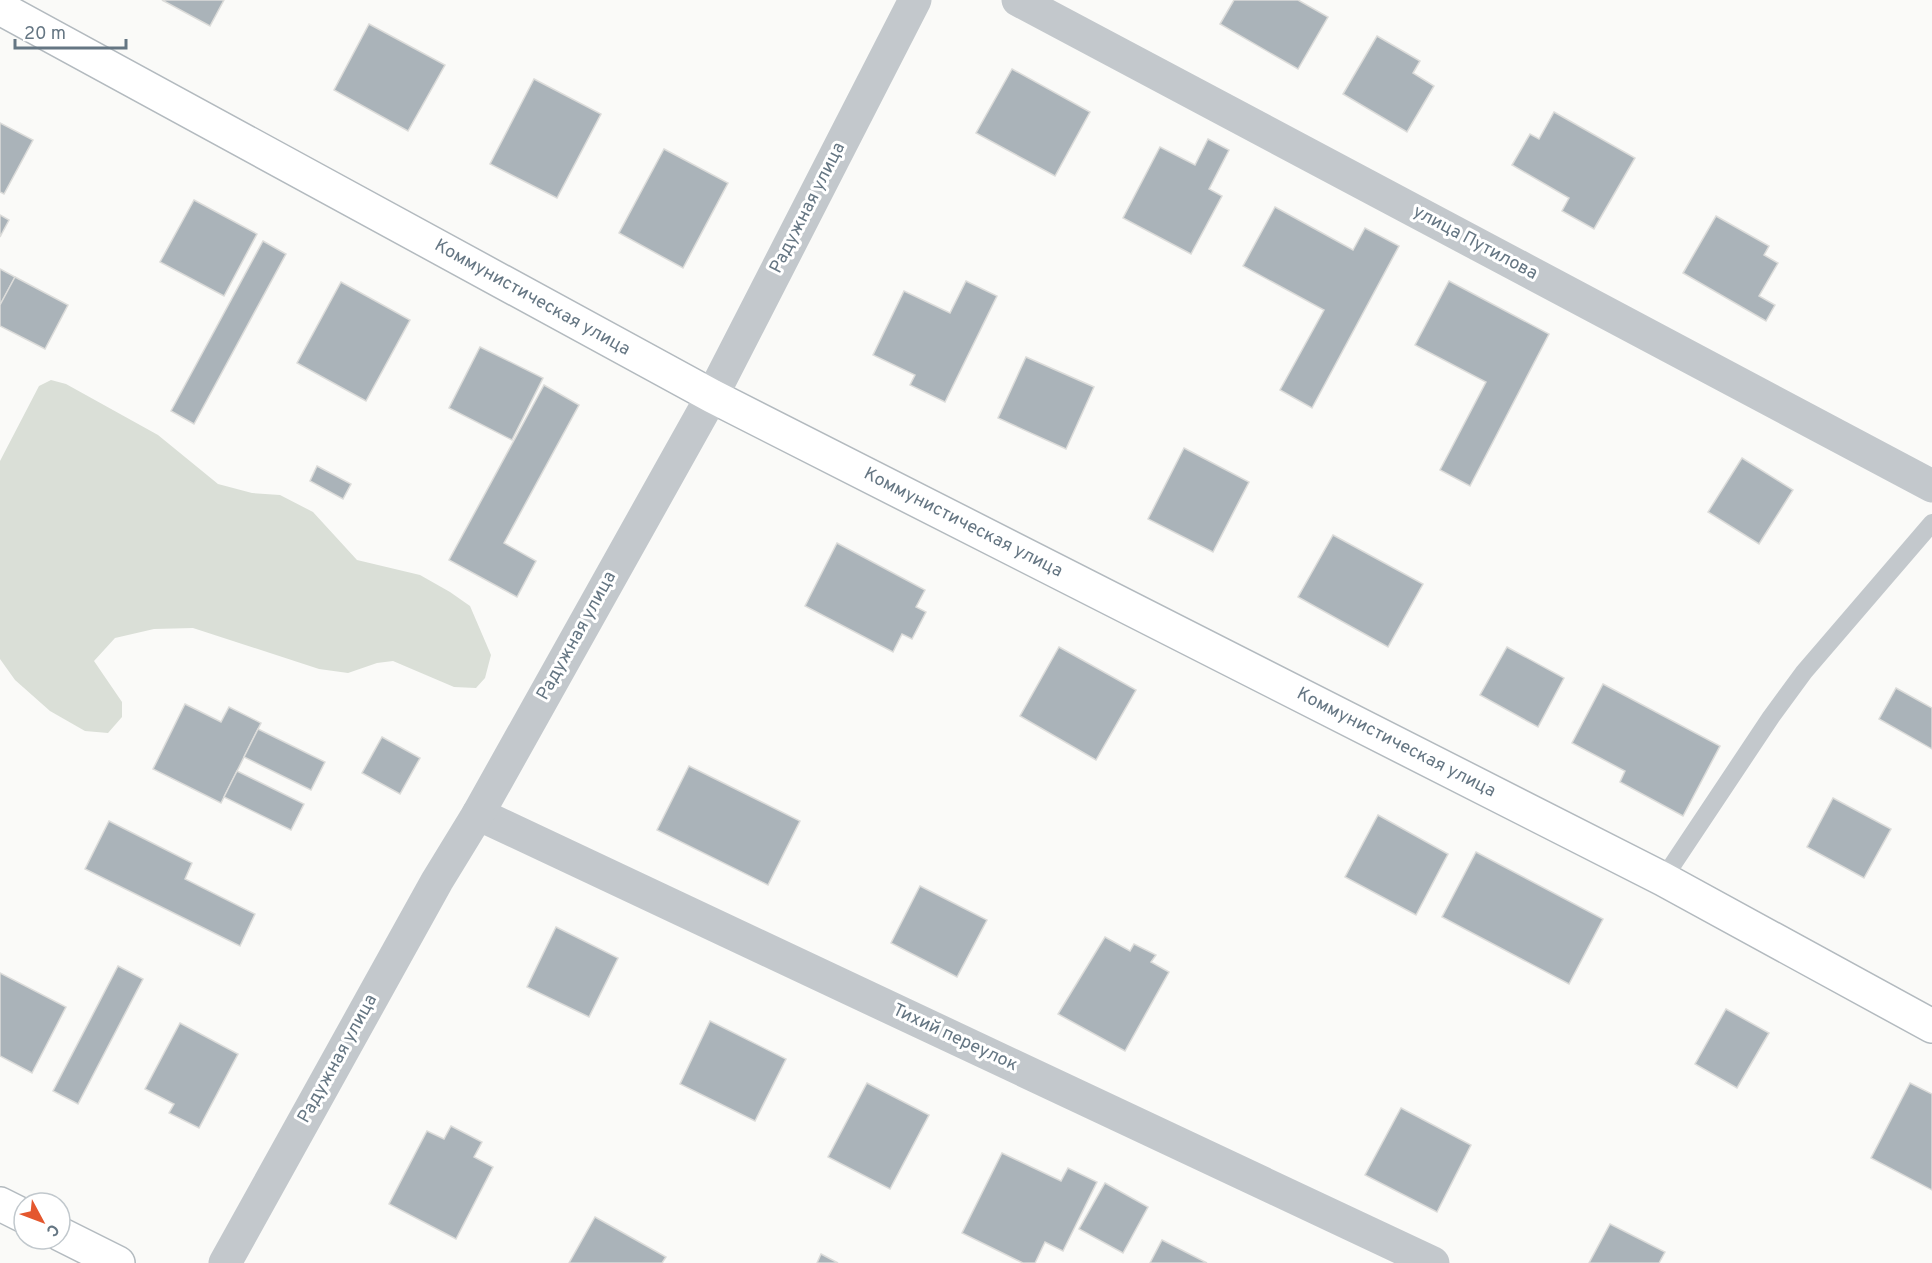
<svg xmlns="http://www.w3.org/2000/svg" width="1932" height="1263" viewBox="0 0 1932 1263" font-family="Overpass,sans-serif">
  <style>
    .green { fill: #dadfd7 }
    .building { fill: #aab3b9; stroke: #dcdcda; stroke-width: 1.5 }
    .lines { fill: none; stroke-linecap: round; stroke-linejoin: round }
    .secondary-casing { stroke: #b3babf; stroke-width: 36 }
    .lane { stroke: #c3c8cc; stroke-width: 18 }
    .street { stroke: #c3c8cc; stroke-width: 33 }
    .secondary { stroke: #fff; stroke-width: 33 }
    .labels { text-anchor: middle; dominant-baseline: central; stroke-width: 6; stroke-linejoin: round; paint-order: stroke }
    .street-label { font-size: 18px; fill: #657683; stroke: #fff }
  </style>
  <rect width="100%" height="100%" fill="#fafaf8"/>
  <polygon class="green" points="51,380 66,384 158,435 218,484 252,493 280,495 313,512 357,560 420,575 450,592 470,606 491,655 485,678 476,688 454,687 393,661 377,663 348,673 319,669 193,628 154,629 115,638 94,661 122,702 122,717 108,733 85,731 50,711 15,680 0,659 0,461 39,386"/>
  <g class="building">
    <polygon points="162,0 224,0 210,26"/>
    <polygon points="1234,0 1298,0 1328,17 1298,69 1220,24"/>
    <polygon points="369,24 445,65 408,131 334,90"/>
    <polygon points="1377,36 1420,61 1413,73 1434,86 1407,132 1343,94"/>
    <polygon points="1012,69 1090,112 1055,176 976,133"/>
    <polygon points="534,79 601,114 557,198 490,164"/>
    <polygon points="1554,112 1635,158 1594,229 1562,211 1569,198 1512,165 1530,134 1539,139"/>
    <polygon points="0,123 33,140 4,194 0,192"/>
    <polygon points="1208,139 1229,150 1209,189 1222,196 1191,254 1123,218 1160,147 1195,165"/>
    <polygon points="664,149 728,183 683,268 619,233"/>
    <polygon points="194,200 257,234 224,296 160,262"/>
    <polygon points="1275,207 1353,250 1365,228 1399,246 1312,408 1280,390 1324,310 1243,266"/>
    <polygon points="0,215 9,220 0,237"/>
    <polygon points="1716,216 1769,246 1764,255 1778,263 1759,296 1775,305 1766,321 1683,273"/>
    <polygon points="263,241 286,254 194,424 171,411"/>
    <polygon points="0,269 15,277 0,305"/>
    <polygon points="15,277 68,305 45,349 0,326 0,305"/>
    <polygon points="966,281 997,296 945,402 910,385 915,375 873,355 904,291 950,313"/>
    <polygon points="1449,281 1549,334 1470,486 1440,470 1486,382 1415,345"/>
    <polygon points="341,282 410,320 366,401 297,363"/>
    <polygon points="480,347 543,378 512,440 449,408"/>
    <polygon points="1026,357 1094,387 1066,449 998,418"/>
    <polygon points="544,385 579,405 504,543 536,561 517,597 449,560"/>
    <polygon points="1184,448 1249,482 1213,552 1148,519"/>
    <polygon points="1742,458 1793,490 1759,544 1708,512"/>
    <polygon points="317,466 351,484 343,499 310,481"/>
    <polygon points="1333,535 1423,584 1388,647 1298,597"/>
    <polygon points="837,543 925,590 916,607 926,612 912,639 902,634 893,652 805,606"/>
    <polygon points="1059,647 1136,690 1096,760 1020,716"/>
    <polygon points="1507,647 1564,678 1538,727 1480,695"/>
    <polygon points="1603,684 1720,746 1683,816 1620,782 1625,771 1572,743"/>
    <polygon points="1896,688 1932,708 1932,749 1879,719"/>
    <polygon points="185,704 221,722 229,707 261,723 221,803 153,769"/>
    <polygon points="258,729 325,762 311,790 244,757"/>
    <polygon points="382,737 420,758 400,794 362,773"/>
    <polygon points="689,766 800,821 768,885 657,830"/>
    <polygon points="237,771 304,804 291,830 224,797"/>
    <polygon points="1833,798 1891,829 1864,878 1807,847"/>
    <polygon points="1378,815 1448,854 1416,915 1345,877"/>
    <polygon points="109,821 192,863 185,879 255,914 240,946 85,869"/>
    <polygon points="1476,852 1603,919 1569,984 1442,917"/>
    <polygon points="920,886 987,920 957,977 891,943"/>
    <polygon points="556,927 618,958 589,1017 527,987"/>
    <polygon points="1105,937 1130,951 1134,944 1156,955 1151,962 1169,972 1125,1051 1058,1014"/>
    <polygon points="118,966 143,979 78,1104 53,1091"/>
    <polygon points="0,973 66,1007 32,1073 0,1056"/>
    <polygon points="1726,1009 1769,1033 1737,1088 1695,1064"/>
    <polygon points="710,1021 786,1059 755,1121 680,1084"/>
    <polygon points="180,1023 238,1054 199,1128 169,1113 174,1104 145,1089"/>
    <polygon points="867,1083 929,1115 890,1189 828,1157"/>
    <polygon points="1910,1083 1932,1094 1932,1190 1871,1158"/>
    <polygon points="1401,1108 1471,1145 1437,1212 1365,1175"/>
    <polygon points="451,1126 482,1142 474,1157 493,1167 456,1239 389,1204 427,1131 444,1139"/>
    <polygon points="1002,1153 1061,1181 1068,1168 1097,1182 1063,1251 1045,1242 1035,1263 1023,1263 962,1233"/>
    <polygon points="1105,1183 1148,1207 1123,1253 1079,1229"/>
    <polygon points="595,1217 666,1257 662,1263 569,1263"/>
    <polygon points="1610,1224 1665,1252 1659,1263 1589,1263"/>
    <polygon points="1162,1240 1207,1263 1150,1263"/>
    <polygon points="821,1254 838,1263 817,1263"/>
  </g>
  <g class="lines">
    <defs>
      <g id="secondary">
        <polyline points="0,8 712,396 1663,879 1932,1026"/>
        <polyline points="0,1204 24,1216"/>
        <polyline points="60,1234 118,1263"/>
      </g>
    </defs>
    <use href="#secondary" class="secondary-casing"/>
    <polyline class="lane" points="1663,879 1771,717 1804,672 1932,523"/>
    <g class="street">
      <polyline points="1018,0 1932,486"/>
      <polyline points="478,814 1433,1263"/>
      <polyline points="225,1263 437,881 478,814 712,396 915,0"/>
    </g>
    <use href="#secondary" class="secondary"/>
  </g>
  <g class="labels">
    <g class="street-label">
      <text transform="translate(808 208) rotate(-63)">Радужная улица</text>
      <text transform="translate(1475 243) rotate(28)">улица Путилова</text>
      <text transform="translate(532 298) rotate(29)">Коммунистическая улица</text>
      <text transform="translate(963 523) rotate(27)">Коммунистическая улица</text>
      <text transform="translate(577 636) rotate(-61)">Радужная улица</text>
      <text transform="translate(1396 743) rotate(27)">Коммунистическая улица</text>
      <text transform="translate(955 1038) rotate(25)">Тихий переулок</text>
      <text transform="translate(338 1059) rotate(-61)">Радужная улица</text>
    </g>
  </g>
  <g transform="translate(42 1221) rotate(131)"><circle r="28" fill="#ffffff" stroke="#c1c8cd" stroke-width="1.5"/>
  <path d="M0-4.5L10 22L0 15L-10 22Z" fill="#e4572e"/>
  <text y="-9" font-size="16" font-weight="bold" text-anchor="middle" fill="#657683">С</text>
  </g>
  <path d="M15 39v9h111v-9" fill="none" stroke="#657683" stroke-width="3"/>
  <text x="24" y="39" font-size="18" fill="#657683" stroke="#ffffff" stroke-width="4.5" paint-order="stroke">20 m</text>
</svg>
